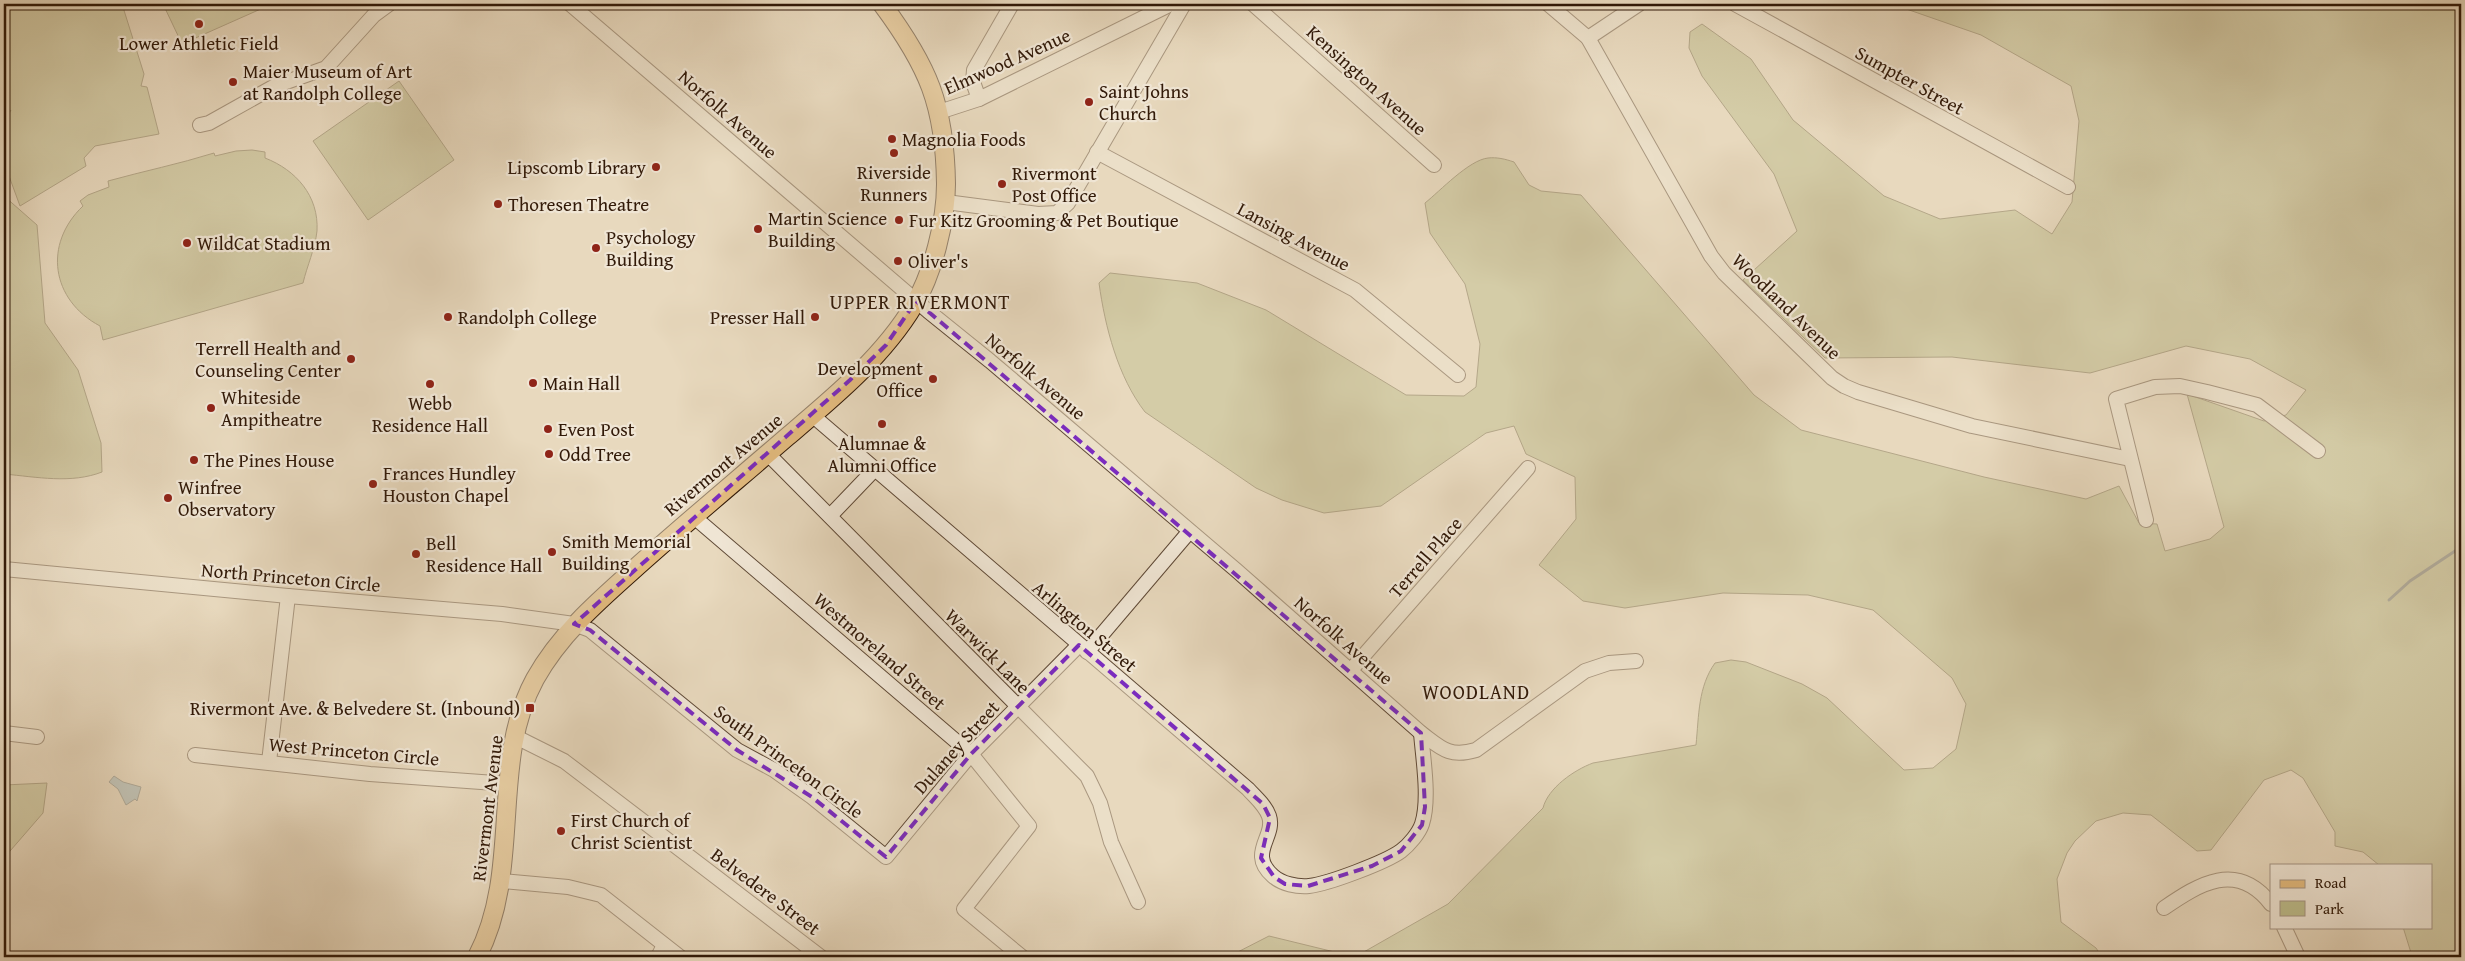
<svg xmlns="http://www.w3.org/2000/svg" width="2465" height="961" viewBox="0 0 2465 961" font-family="'Gentium Book Plus',serif">
  <style>
    .green { fill: #bdbd8c; stroke: #776b4a }
    .water { fill: #9db7bd; stroke: #727875 }
    .lines { fill: none; stroke-linecap: round; stroke-linejoin: round }
    .stream { stroke: #727875; stroke-width: 3 }
    .minor-casing { stroke: #5f4936; stroke-width: 16 }
    .major-casing { stroke: #311908; stroke-width: 20 }
    .minor { stroke: #f0e6d5; stroke-width: 14 }
    .major { stroke: #e4bc7f; stroke-width: 18 }
    .marked { fill: none; stroke: #7b2cbf; stroke-width: 4; stroke-dasharray: 10 6; stroke-linejoin: round }
    .poi-dot { fill: #8f2418; stroke: #f0e6d5; stroke-width: 2 }
    .labels { text-anchor: middle; dominant-baseline: central; stroke-width: 4.5; stroke-linejoin: round; paint-order: stroke }
    .poi-label { font-size: 19px; fill: #311908; stroke: #f0e6d5; text-anchor: start }
    .street-label { font-size: 19px; fill: #311908; stroke: #f0e6d5 }
    .neighbourhood-label { font-size: 20px; letter-spacing: 1px; fill: #311908; stroke: #f0e6d5 }
  </style>
  <rect width="100%" height="100%" fill="#e8d9be"/>
  <filter id="stains"><feTurbulence type="fractalNoise" baseFrequency=".004" numOctaves="4"/><feColorMatrix values="0 0 0 0 .2 0 0 0 0 .09 0 0 0 0 .02 0 0 0 .5 -.17"/></filter>
  <radialGradient id="worn" r=".72"><stop offset=".6" stop-color="#630" stop-opacity="0"/><stop offset="1" stop-color="#630" stop-opacity=".3"/></radialGradient>
  <g class="green">
    <polygon points="4,4 122,4 144,74 141,86 147,87 159,134 95,146 84,158 86,166 20,206 9,176 4,178 4,123 11,110 4,116"/>
    <polygon points="163,4 272,4 182,44"/>
    <path d="M1892 4H2461V957L2412 956 2403 927H2431V865H2379L2363 852 2335 846V832L2303 778 2291 770 2264 780 2211 850 2197 851 2151 815 2123 813 2096 821 2075 841 2067 853 2057 879 2061 922 2096 948 2102 957H2018L2014 951 1927 955 1924 957H1228L1269 936 1355 957 1448 904 1543 808C1548 788 1574 770 1593 763L1696 745C1699 715 1698 687 1715 663L1731 660 1746 662 1802 684 1827 698 1904 770 1933 768 1956 749 1966 704 1952 678 1873 610 1808 595 1723 593 1625 608 1583 601 1539 565 1576 519 1575 477 1526 454 1514 426 1486 433 1381 506 1324 513 1282 500 1256 488 1145 412C1118 377 1105 327 1099 283L1110 273 1197 283 1266 310 1406 395 1464 396 1476 387 1480 344 1465 284 1430 233 1425 203C1440 191 1469 160 1488 158 1497 157 1505 159 1514 162L1529 185 1541 191 1581 195 1754 395 1801 430 1984 477 2086 499 2119 486 2139 523 2157 524 2165 551 2210 539 2224 527 2187 394 2264 421 2286 415 2306 390 2250 359 2186 346 2090 373 1952 357 1825 358 1743 280 1797 231 1774 174 1702 76 1689 48 1690 32 1702 24 1751 59 1793 120 1884 196 1940 219 2015 210 2052 234 2072 202 2079 121 2071 86 1981 35Z"/>
    <polygon points="399,81 454,160 368,220 313,141"/>
    <path d="M252 150 265 152V158C296 170 319 196 317 231 315 249 307 266 303 283L103 340 100 326C51 300 43 244 83 206L80 201 88 195 109 187 108 181C144 171 179 164 214 153L215 156 236 151Z"/>
    <path d="M4 196 37 225 45 323 78 370 101 443 102 472C71 484 37 477 4 474Z"/>
    <polygon points="47,783 43,813 4,858 4,785"/>
  </g>
  <polygon class="water" points="114,776 123,782 141,787 137,801 135,799 126,805 118,789 109,782"/>
  <g class="lines">
    <polyline class="stream" points="2389,600 2410,581 2461,547"/>
    <defs>
      <g id="minor">
        <path d="M570 4 928 311 990 361 1236 570 1421 733C1441 748 1449 758 1476 750L1585 671 1609 663 1636 661"/>
        <polyline points="1253,4 1434,165"/>
        <polyline points="1548,4 1588,38 1711,256 1724,273 1832,378 1844,386 1858,392 1972,426 2130,459"/>
        <polyline points="1735,4 2068,187"/>
        <polyline points="1588,38 1639,4"/>
        <polyline points="979,99 973,82 974,70 1012,4"/>
        <polyline points="939,112 979,99 1171,4"/>
        <polyline points="200,125 209,123 275,86 326,68 374,15 389,4"/>
        <polyline points="1097,152 1355,290 1458,375"/>
        <polyline points="946,202 1038,214 1057,213 1068,203 1184,4"/>
        <path d="M812 415 1248 789C1256 798 1265 805 1269 816 1276 837 1247 853 1273 876 1282 884 1297 887 1309 886 1328 884 1386 862 1401 851 1409 845 1419 833 1422 824 1430 799 1423 759 1421 733"/>
        <polyline points="768,454 1087,776 1100,803 1111,842 1138,902"/>
        <polyline points="693,516 971,754 1029,826 964,909 1022,957"/>
        <polyline points="830,516 874,470"/>
        <polyline points="2146,520 2116,399 2155,387 2180,386 2207,392 2257,405 2318,451"/>
        <polyline points="4,569 288,596 502,614 574,624 590,630 737,750 774,770 812,797 886,857 971,754 1079,645"/>
        <polyline points="1087,652 1189,532"/>
        <polyline points="1351,670 1528,468"/>
        <polyline points="4,733 37,737"/>
        <polyline points="516,737 564,761 821,957"/>
        <polyline points="195,755 370,774 509,784"/>
        <polyline points="269,762 288,596"/>
        <polyline points="502,881 568,887 601,895 680,957"/>
        <path d="M2164 908C2199 884 2237 860 2271 904"/>
        <polyline points="2284,927 2298,957"/>
        <polyline points="658,957 664,945"/>
      </g>
      <path id="major" d="M477 957C523 869 489 763 535 679 559 636 595 604 631 572 682 526 735 482 787 437 833 398 883 357 914 305 933 273 946 221 946 184 945 105 928 66 882 4"/>
    </defs>
    <use href="#minor" class="minor-casing"/>
    <use href="#major" class="major-casing"/>
    <use href="#minor" class="minor"/>
    <use href="#major" class="major"/>
  </g>
  <path d="M0 0H2465V961H0ZM916 301 1421 733 1425 807 1422 825 1401 851 1372 866 1308 886 1285 884 1274 877 1261 858 1270 818 1263 804 1079 645 971 754 886 857 812 797 737 750 590 630 574 624 850 380 886 345Z" fill="#e8d9be" fill-opacity=".55" fill-rule="evenodd"/>
  <path class="marked" d="M916 301 1421 733 1425 807 1422 825 1401 851 1372 866 1308 886 1285 884 1274 877 1261 858 1270 818 1263 804 1079 645 971 754 886 857 812 797 737 750 590 630 574 624 850 380 886 345Z"/>
  <g class="poi-dot">
    <circle cx="199" cy="24" r="5"/>
    <circle cx="233" cy="82" r="5"/>
    <circle cx="1089" cy="102" r="5"/>
    <circle cx="892" cy="139" r="5"/>
    <circle cx="894" cy="153" r="5"/>
    <circle cx="656" cy="167" r="5"/>
    <circle cx="1002" cy="184" r="5"/>
    <circle cx="498" cy="204" r="5"/>
    <circle cx="899" cy="220" r="5"/>
    <circle cx="758" cy="229" r="5"/>
    <circle cx="187" cy="243" r="5"/>
    <circle cx="596" cy="248" r="5"/>
    <circle cx="898" cy="261" r="5"/>
    <circle cx="448" cy="317" r="5"/>
    <circle cx="815" cy="317" r="5"/>
    <circle cx="351" cy="359" r="5"/>
    <circle cx="933" cy="379" r="5"/>
    <circle cx="533" cy="383" r="5"/>
    <circle cx="430" cy="384" r="5"/>
    <circle cx="211" cy="408" r="5"/>
    <circle cx="882" cy="424" r="5"/>
    <circle cx="548" cy="429" r="5"/>
    <circle cx="549" cy="454" r="5"/>
    <circle cx="194" cy="460" r="5"/>
    <circle cx="373" cy="484" r="5"/>
    <circle cx="168" cy="498" r="5"/>
    <circle cx="552" cy="552" r="5"/>
    <circle cx="416" cy="554" r="5"/>
    <rect x="525" y="703" width="10" height="10" rx="2.5"/>
    <circle cx="561" cy="831" r="5"/>
  </g>
  <g class="labels">
    <g class="poi-label">
      <text x="199" y="43" text-anchor="middle">Lower Athletic Field</text>
      <text x="243" y="71">Maier Museum of Art<tspan x="243" dy="22">at Randolph College</tspan></text>
      <text x="1099" y="91">Saint Johns<tspan x="1099" dy="22">Church</tspan></text>
      <text x="902" y="139">Magnolia Foods</text>
      <text x="646" y="167" text-anchor="end">Lipscomb Library</text>
      <text x="894" y="172" text-anchor="middle">Riverside<tspan x="894" dy="22">Runners</tspan></text>
      <text x="1012" y="173">Rivermont<tspan x="1012" dy="22">Post Office</tspan></text>
      <text x="508" y="204">Thoresen Theatre</text>
      <text x="768" y="218">Martin Science<tspan x="768" dy="22">Building</tspan></text>
      <text x="909" y="220">Fur Kitz Grooming &amp; Pet Boutique</text>
      <text x="606" y="237">Psychology<tspan x="606" dy="22">Building</tspan></text>
      <text x="197" y="243">WildCat Stadium</text>
      <text x="908" y="261">Oliver's</text>
      <text x="458" y="317">Randolph College</text>
      <text x="805" y="317" text-anchor="end">Presser Hall</text>
      <text x="341" y="348" text-anchor="end">Terrell Health and<tspan x="341" dy="22">Counseling Center</tspan></text>
      <text x="923" y="368" text-anchor="end">Development<tspan x="923" dy="22">Office</tspan></text>
      <text x="543" y="383">Main Hall</text>
      <text x="221" y="397">Whiteside<tspan x="221" dy="22">Ampitheatre</tspan></text>
      <text x="430" y="403" text-anchor="middle">Webb<tspan x="430" dy="22">Residence Hall</tspan></text>
      <text x="558" y="429">Even Post</text>
      <text x="882" y="443" text-anchor="middle">Alumnae &amp;<tspan x="882" dy="22">Alumni Office</tspan></text>
      <text x="559" y="454">Odd Tree</text>
      <text x="204" y="460">The Pines House</text>
      <text x="383" y="473">Frances Hundley<tspan x="383" dy="22">Houston Chapel</tspan></text>
      <text x="178" y="487">Winfree<tspan x="178" dy="22">Observatory</tspan></text>
      <text x="562" y="541">Smith Memorial<tspan x="562" dy="22">Building</tspan></text>
      <text x="426" y="543">Bell<tspan x="426" dy="22">Residence Hall</tspan></text>
      <text x="520" y="708" text-anchor="end">Rivermont Ave. &amp; Belvedere St. (Inbound)</text>
      <text x="571" y="820">First Church of<tspan x="571" dy="22">Christ Scientist</tspan></text>
    </g>
    <g class="street-label">
      <text transform="translate(1007 61) rotate(-24)">Elmwood Avenue</text>
      <text transform="translate(1367 80) rotate(42)">Kensington Avenue</text>
      <text transform="translate(1910 80) rotate(29)">Sumpter Street</text>
      <text transform="translate(728 114) rotate(41)">Norfolk Avenue</text>
      <text transform="translate(1294 236) rotate(28)">Lansing Avenue</text>
      <text transform="translate(1787 306) rotate(44)">Woodland Avenue</text>
      <text transform="translate(1036 376) rotate(40)">Norfolk Avenue</text>
      <text transform="translate(723 464) rotate(-40)">Rivermont Avenue</text>
      <text transform="translate(1425 557) rotate(-49)">Terrell Place</text>
      <text transform="translate(291 577) rotate(5)">North Princeton Circle</text>
      <text transform="translate(1085 626) rotate(40)">Arlington Street</text>
      <text transform="translate(1344 640) rotate(41)">Norfolk Avenue</text>
      <text transform="translate(880 651) rotate(41)">Westmoreland Street</text>
      <text transform="translate(988 651) rotate(45)">Warwick Lane</text>
      <text transform="translate(956 747) rotate(-48)">Dulaney Street</text>
      <text transform="translate(354 751) rotate(5)">West Princeton Circle</text>
      <text transform="translate(789 761) rotate(36)">South Princeton Circle</text>
      <text transform="translate(487 808) rotate(-83)">Rivermont Avenue</text>
      <text transform="translate(766 891) rotate(37)">Belvedere Street</text>
    </g>
    <g class="neighbourhood-label">
      <text x="920" y="301">UPPER RIVERMONT</text>
      <text x="1476" y="691">WOODLAND</text>
    </g>
  </g>
  <rect width="2465" height="961" fill="none" stroke="#e8d9be" stroke-width="20"/>
  <rect x="5" y="5" width="2455" height="951" fill="none" stroke="#311908" stroke-width="2.5"/>
  <rect x="10" y="10" width="2445" height="941" fill="none" stroke="#311908"/>
  <rect x="2270" y="864" width="162" height="65" fill="#f0e6d5" stroke="#a49483"/>
  <rect x="2280" y="880" width="25" height="8" fill="#e4bc7f" stroke="#a49483"/>
  <text x="2315" y="888" font-size="15" fill="#311908">Road</text>
  <rect x="2280" y="901" width="25" height="15" fill="#bdbd8c" stroke="#a49483"/>
  <text x="2315" y="914" font-size="15" fill="#311908">Park</text>
  <rect width="100%" height="100%" filter="url(#stains)"/>
  <rect width="100%" height="100%" fill="url(#worn)"/>
</svg>
